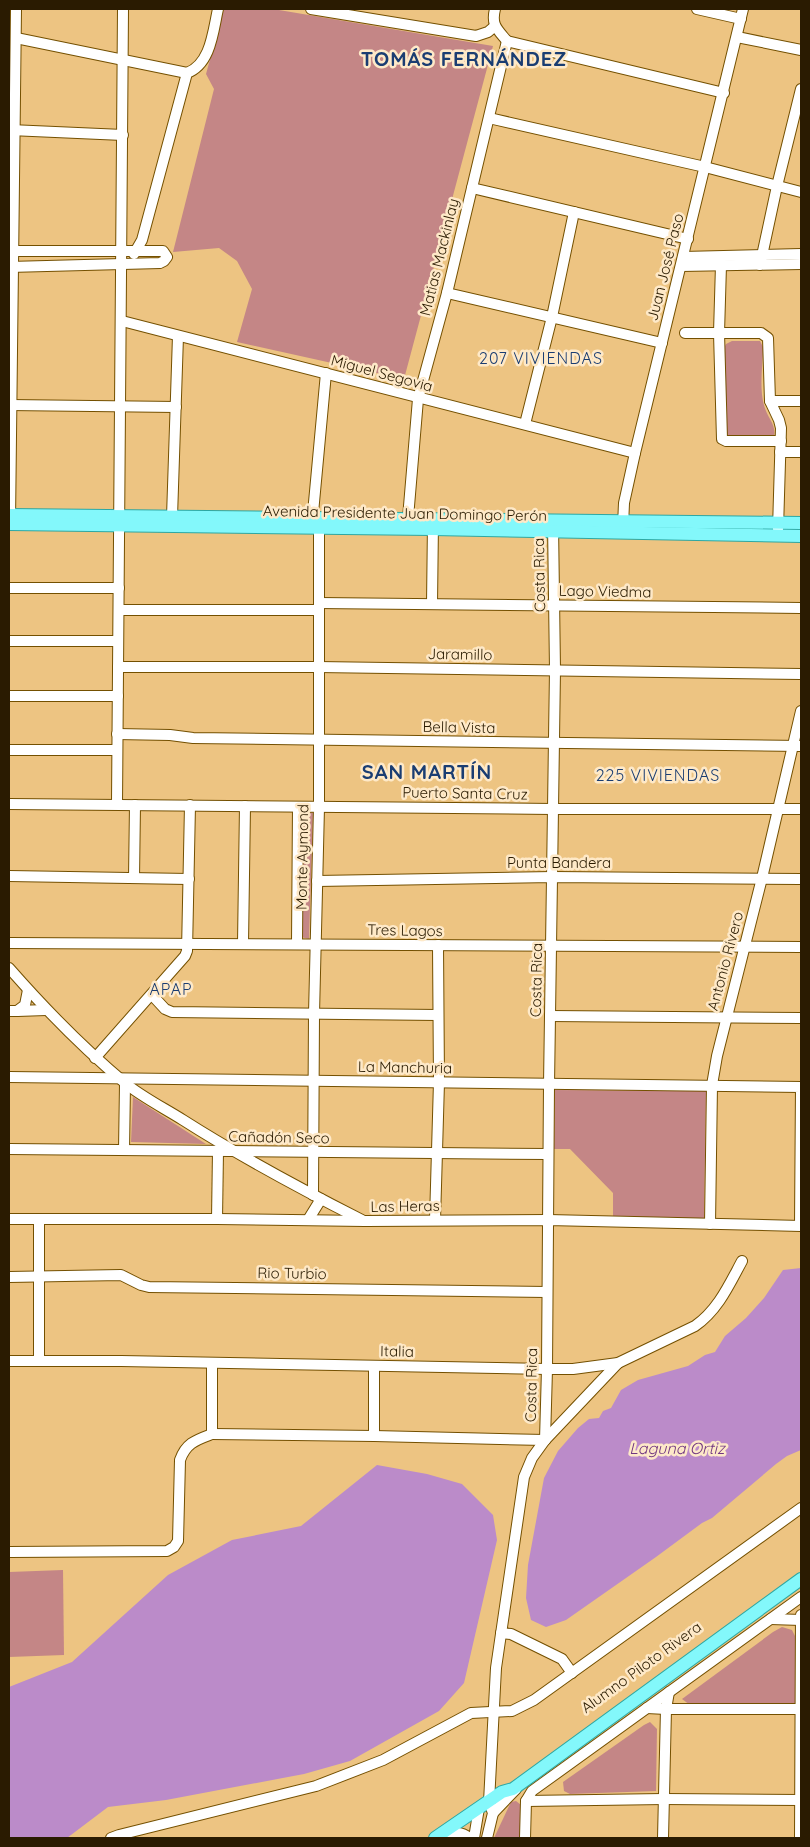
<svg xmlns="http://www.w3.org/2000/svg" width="810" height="1847" viewBox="0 0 810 1847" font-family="Quicksand,sans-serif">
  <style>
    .green { fill: #c48686 }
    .water { fill: #bb8bc9 }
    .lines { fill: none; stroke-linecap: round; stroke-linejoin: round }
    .minor-casing { stroke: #745000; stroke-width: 12 }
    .major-casing { stroke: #2ea7a2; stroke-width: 14 }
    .minor { stroke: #fff; stroke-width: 10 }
    .major { stroke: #83f8fb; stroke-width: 12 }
    .labels { text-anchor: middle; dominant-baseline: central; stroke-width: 5; stroke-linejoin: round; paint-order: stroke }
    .street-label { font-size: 15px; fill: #2a1b01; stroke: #fee9c8 }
    .neighbourhood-label { font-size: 16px; letter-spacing: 1px; fill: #1a3d72; stroke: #fee9c8 }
    .water-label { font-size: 16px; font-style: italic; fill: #703580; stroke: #fee9c8 }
    .district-label { font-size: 20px; font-weight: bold; letter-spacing: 1px; fill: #1a3d72; stroke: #fee9c8 }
  </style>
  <rect width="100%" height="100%" fill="#edc482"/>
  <g class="green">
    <polygon points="224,9 273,9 493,46 404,379 237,342 252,289 237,261 219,248 173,252 214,89 206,74"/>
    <path d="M732 341H760L763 347C763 366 758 392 766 411 770 421 776 425 774 437H730L727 434 724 348 726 344Z"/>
    <polygon points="303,811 313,813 309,939 301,937"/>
    <polygon points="555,1090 706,1091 704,1220 613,1219 613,1193 570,1149 554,1149"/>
    <polygon points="133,1097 206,1144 131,1142"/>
    <polygon points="63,1570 64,1655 9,1657 9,1572"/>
    <polygon points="782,1627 792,1630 797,1640 797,1703 690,1705 682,1699 773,1632"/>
    <polygon points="650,1722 657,1729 656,1791 570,1794 564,1791 563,1782 644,1725"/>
    <polygon points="516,1801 521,1805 520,1838 494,1838 511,1802"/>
  </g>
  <g class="water">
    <polygon points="801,1268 801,1450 787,1456 776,1464 712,1518 702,1523 656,1557 566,1620 546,1627 531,1620 526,1598 528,1565 544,1478 558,1451 578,1428 589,1419 599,1418 603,1411 611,1408 621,1390 638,1380 688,1366 705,1355 715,1352 725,1336 746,1318 764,1298 783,1270"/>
    <polygon points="377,1465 427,1474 462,1484 493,1515 497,1540 464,1683 439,1711 350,1761 304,1774 166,1800 108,1807 67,1838 9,1838 9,1687 72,1662 168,1575 232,1540 301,1526"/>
  </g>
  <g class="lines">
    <defs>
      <g id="minor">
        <polyline points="311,9 476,36 488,32 495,26"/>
        <path d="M495 9C491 25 497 29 507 41"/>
        <polyline points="697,9 741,19"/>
        <polyline points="737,37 801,50"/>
        <polyline points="16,38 187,73"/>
        <polyline points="507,41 724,93"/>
        <polyline points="489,118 705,167 801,192"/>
        <polyline points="10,130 123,135"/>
        <polyline points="472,188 688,239"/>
        <polyline points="9,251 163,251 167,257 164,261 160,263 9,267"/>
        <path d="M134 254 142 240 187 73C211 64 213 31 218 9"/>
        <polyline points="683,257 801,254"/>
        <polyline points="721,265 719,333 722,439 726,441 781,441"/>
        <polyline points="760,265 777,186 801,89"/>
        <polyline points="681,266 801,264"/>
        <polyline points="447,293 662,343"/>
        <polyline points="122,321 635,453"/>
        <polyline points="685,333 761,333 768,338 770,401 779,420 781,428 778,529"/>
        <polyline points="770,401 801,401"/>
        <polyline points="9,405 176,407"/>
        <polyline points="525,424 552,317 574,212"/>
        <polyline points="780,452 801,452"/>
        <polyline points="172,517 178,336"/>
        <polyline points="10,521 16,9"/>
        <polyline points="411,525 408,518 418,399 447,293 507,41"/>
        <polyline points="623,526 624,503 635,453 743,9"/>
        <polyline points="9,588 119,588"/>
        <polyline points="319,603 801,608"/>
        <polyline points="432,604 433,522"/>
        <polyline points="119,610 319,610"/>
        <polyline points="9,641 118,641"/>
        <polyline points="118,667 318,667 801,674"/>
        <polyline points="9,696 118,696"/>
        <polyline points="117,734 170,735 193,738 801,746"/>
        <polyline points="9,750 117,750"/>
        <polyline points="9,804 553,809 801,809"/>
        <polyline points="117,804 123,9"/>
        <polyline points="9,876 189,879"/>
        <polyline points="134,878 135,805"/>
        <polyline points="317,881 553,877 801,879"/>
        <path d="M9 943C273 943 537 945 801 947"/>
        <polyline points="243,943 245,806"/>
        <polyline points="297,943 298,807"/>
        <path d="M9 968C45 1009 83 1048 125 1083 142 1097 164 1108 183 1120 241 1157 301 1189 362 1220"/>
        <polyline points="152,995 165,1009 172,1012 438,1015"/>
        <polyline points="9,1011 17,1011 25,1005 28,990"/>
        <polyline points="17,1011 46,1010"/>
        <polyline points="550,1016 801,1018"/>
        <polyline points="95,1058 185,956 187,951 190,805"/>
        <polyline points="9,1077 801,1087 800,1225"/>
        <polyline points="9,1149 548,1154"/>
        <polyline points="124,1150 125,1084"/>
        <polyline points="313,1195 314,1014 319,807 319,528 313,513 326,373"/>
        <polyline points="9,1219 217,1219 365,1221 548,1220 801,1226"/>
        <polyline points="217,1219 218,1151"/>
        <polyline points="308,1220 321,1199"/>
        <polyline points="435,1220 439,1082 438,945"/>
        <polyline points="710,1224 712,1085 717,1056 762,878 801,711"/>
        <polyline points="9,1277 121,1275 141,1285 149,1287 547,1292"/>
        <path d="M9 1361H121L547 1369H573L618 1363 695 1326C718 1310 729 1285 742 1261"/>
        <polyline points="39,1361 39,1219"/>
        <polyline points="212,1434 374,1436 545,1440"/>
        <polyline points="374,1436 374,1366"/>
        <polyline points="545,1440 547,1369 549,1085 555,670 553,524"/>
        <path d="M9 1552 167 1551 174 1547 178 1541 180 1460C186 1443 196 1440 212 1434V1363"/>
        <polyline points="771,1619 801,1620"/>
        <polyline points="501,1633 511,1634 562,1659 572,1673"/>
        <polyline points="647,1708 666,1709 801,1709"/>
        <polyline points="526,1801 664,1799 801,1800"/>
        <polyline points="493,1813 516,1789"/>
        <path d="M440 1837C451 1834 460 1829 469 1838"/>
        <polyline points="111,1838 119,1835 316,1786 383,1760 471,1713 512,1711 534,1700 801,1508"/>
        <polyline points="474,1838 479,1808"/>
        <polyline points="487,1838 493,1813 489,1802 496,1668 524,1477 532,1458 545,1440 618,1363"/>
        <polyline points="525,1838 526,1801 532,1791 801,1597"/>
        <polyline points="663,1838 666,1709 669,1692"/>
        <polyline points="800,1838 801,1615"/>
      </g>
      <g id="major">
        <path d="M9 515C273 519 537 519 801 523"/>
        <polyline points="9,524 432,529 801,536"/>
        <polyline points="435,1838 502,1792 513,1789 801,1579"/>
      </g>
    </defs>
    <use href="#minor" class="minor-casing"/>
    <use href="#major" class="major-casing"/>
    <use href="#minor" class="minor"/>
    <use href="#major" class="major"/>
  </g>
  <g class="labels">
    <g class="street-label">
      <text transform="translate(439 257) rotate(-76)">Matias Mackinlay</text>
      <text transform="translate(665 267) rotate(-76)">Juan José Paso</text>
      <text transform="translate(382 373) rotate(15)">Miguel Segovia</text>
      <text transform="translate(405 513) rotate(1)">Avenida Presidente Juan Domingo Perón</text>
      <text transform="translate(539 575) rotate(-91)">Costa Rica</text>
      <text transform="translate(605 591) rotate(1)">Lago Viedma</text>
      <text transform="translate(460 654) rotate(1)">Jaramillo</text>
      <text transform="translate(459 727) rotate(1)">Bella Vista</text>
      <text transform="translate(465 793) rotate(1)">Puerto Santa Cruz</text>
      <text transform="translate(302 857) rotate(-89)">Monte Aymond</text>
      <text x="559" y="862">Punta Bandera</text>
      <text transform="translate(405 930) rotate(1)">Tres Lagos</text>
      <text transform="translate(725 961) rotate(-75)">Antonio Rivero</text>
      <text transform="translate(536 980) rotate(-89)">Costa Rica</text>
      <text transform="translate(405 1067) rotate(1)">La Manchuria</text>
      <text transform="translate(279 1137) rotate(1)">Cañadón Seco</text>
      <text transform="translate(405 1206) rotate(-1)">Las Heras</text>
      <text transform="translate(292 1273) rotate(1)">Rio Turbio</text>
      <text transform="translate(397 1351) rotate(1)">Italia</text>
      <text transform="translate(531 1385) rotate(-89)">Costa Rica</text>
      <text transform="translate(641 1667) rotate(-36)">Alumno Piloto Rivera</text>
    </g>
    <g class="neighbourhood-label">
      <text x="541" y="358">207 VIVIENDAS</text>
      <text x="658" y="775">225 VIVIENDAS</text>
      <text x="171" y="989">APAP</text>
    </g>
    <g class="water-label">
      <text x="677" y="1448">Laguna Ortiz</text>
    </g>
    <g class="district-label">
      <text x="464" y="58">TOMÁS FERNÁNDEZ</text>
      <text x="427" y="771">SAN MARTÍN</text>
    </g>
  </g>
  <rect width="810" height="1847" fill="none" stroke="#2a1b01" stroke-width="20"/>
</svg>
